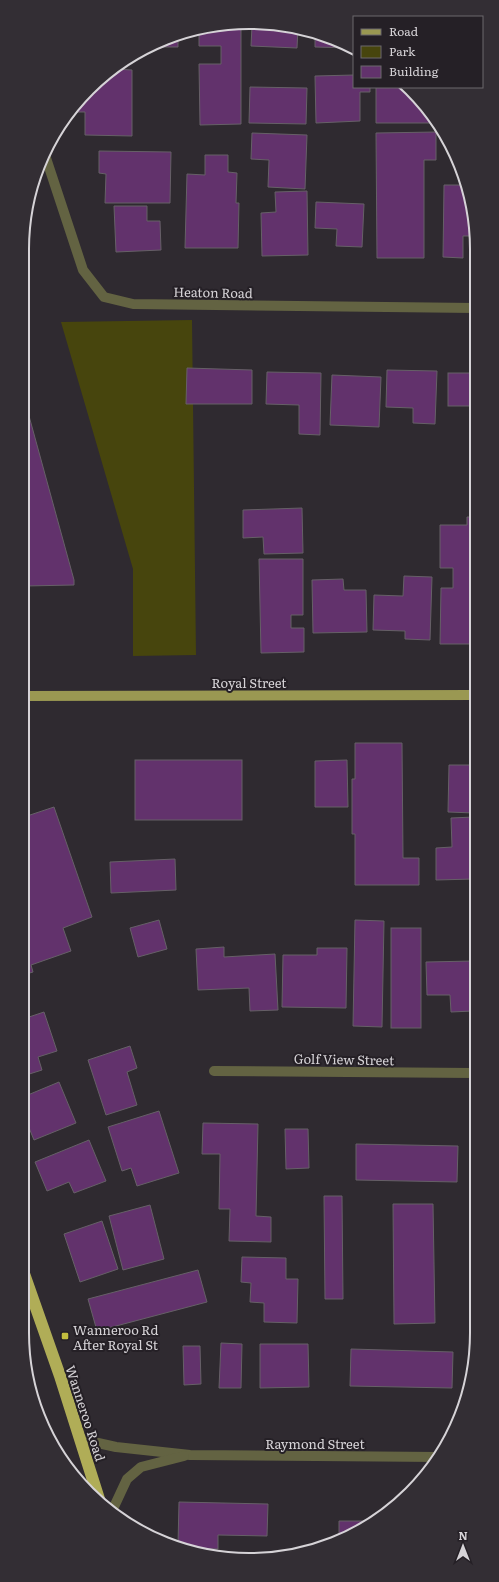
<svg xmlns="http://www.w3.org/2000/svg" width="499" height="1582" viewBox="0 0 499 1582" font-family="Literata,serif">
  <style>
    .green { fill: #47450d }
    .building { fill: #62326c; stroke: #666067 }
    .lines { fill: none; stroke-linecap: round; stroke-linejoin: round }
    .minor { stroke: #636342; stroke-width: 10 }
    .major { stroke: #9a9852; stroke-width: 10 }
    .highway { stroke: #b0ad57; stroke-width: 12 }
    .poi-dot { fill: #c2bd3f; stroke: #252026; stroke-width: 1.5 }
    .labels { text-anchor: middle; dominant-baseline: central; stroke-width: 4; stroke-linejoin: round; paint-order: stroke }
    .street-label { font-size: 13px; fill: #d6d3d7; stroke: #252026 }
    .poi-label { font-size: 13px; fill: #d6d3d7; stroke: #252026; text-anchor: start }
    .rim { fill: none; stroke: #d6d3d7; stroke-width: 2 }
  </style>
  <rect width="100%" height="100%" fill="#2f2a30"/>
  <polygon class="green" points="192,320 196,655 133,656 133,569 61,322"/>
  <g class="building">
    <polygon points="205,26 241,26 241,124 200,125 199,64 221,64 221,46 199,46 199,29"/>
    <polygon points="252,26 294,26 298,28 297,48 251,46"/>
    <polygon points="315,34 351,48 315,47"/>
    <polygon points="178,38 178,47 155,47"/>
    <polygon points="114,69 132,70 132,136 85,135 85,112 71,112"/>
    <polygon points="354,75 354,87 370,87 370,92 360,92 360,121 316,123 315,76"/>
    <polygon points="250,87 307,88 306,124 249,123"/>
    <polygon points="376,87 405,87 420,99 435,120 434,123 376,123"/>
    <polygon points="436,132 436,160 424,160 424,258 377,258 376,133"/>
    <polygon points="252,133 307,135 305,189 268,187 269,160 251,159"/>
    <polygon points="99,151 171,152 170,203 105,203 106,174 99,173"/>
    <polygon points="205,155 228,155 228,172 237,173 236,203 239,203 238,248 185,248 187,174 205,175"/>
    <polygon points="444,185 465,185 475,220 475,236 463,236 463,258 443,257"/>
    <polygon points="307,191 308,255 262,256 261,213 276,212 275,192"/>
    <polygon points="316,202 364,204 362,247 336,246 337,229 315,228"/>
    <polygon points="114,206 147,206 147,221 160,221 161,250 116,252"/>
    <polygon points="187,368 252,370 252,404 186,404"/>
    <polygon points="387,370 437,371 435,424 413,423 413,408 386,407"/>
    <polygon points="267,372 321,373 320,435 299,434 299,405 266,404"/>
    <rect x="448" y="373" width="27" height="33"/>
    <polygon points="332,375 381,377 379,427 330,425"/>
    <polygon points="26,405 74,580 74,585 25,586"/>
    <polygon points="302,508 303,553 264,554 263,537 243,538 243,510"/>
    <polygon points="467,517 474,517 474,644 440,644 441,588 453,588 453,568 440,568 440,525 467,525"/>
    <polygon points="259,559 303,559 303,615 291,615 291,628 304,628 304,652 261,653"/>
    <polygon points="404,576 432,577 430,640 405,639 405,631 373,630 374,595 403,596"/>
    <polygon points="343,579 344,590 366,590 367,632 313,633 312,580"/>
    <polygon points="355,743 402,743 403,858 419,858 419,885 355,885 355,834 352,834 352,779 355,779"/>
    <rect x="135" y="760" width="107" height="60"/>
    <polygon points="347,760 348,807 315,807 315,761"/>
    <polygon points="449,765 474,765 474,813 448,812"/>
    <polygon points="54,807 92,917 63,928 71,951 31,965 33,972 23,975 24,817"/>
    <polygon points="474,817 474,879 436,880 436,848 452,847 451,818"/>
    <polygon points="175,859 176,890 111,893 110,862"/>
    <polygon points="159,920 167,949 138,957 130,928"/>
    <polygon points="355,920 384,921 382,1027 353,1026"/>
    <rect x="391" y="928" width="30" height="100"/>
    <polygon points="224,947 224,957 275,954 278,1010 250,1011 249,988 198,990 196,949"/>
    <polygon points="317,948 347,948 346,1008 282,1007 283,955 317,955"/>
    <polygon points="473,961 473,1011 451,1012 450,995 427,995 426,962"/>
    <polygon points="44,1012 57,1051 38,1057 42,1070 23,1076 23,1019"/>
    <polygon points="130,1046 137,1068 127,1072 137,1105 106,1115 88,1060"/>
    <polygon points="59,1082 76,1123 34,1140 23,1113 23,1097"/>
    <polygon points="159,1111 179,1173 137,1186 131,1168 122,1171 108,1127"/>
    <polygon points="203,1123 258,1124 256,1216 271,1217 271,1242 229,1241 230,1209 219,1209 220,1154 202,1154"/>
    <polygon points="285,1129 308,1129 309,1168 286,1169"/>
    <polygon points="89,1140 106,1181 74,1193 69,1182 47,1191 35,1162"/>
    <polygon points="356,1144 458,1146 457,1182 356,1180"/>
    <polygon points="324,1196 342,1196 343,1299 325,1299"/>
    <polygon points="393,1204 433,1204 435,1323 394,1324"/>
    <polygon points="150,1205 164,1259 123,1270 109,1216"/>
    <polygon points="102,1221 118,1269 80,1282 64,1234"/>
    <polygon points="242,1257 286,1258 286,1279 298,1279 297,1323 264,1322 264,1303 250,1302 251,1283 241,1282"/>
    <polygon points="198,1270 207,1302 97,1331 88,1299"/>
    <polygon points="221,1343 242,1344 241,1388 219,1388"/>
    <polygon points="260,1344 308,1344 309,1387 260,1388"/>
    <polygon points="183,1346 200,1346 201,1384 184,1385"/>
    <polygon points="351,1349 453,1352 452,1388 350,1386"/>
    <polygon points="179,1502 268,1504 267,1536 218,1535 218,1549 190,1549 178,1545"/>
    <polygon points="339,1521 377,1521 339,1539"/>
  </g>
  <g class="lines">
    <g class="minor">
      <polyline points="46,158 83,270 104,297 133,304 475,308"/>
      <polyline points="214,1071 473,1073"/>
      <polyline points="80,1439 116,1447 190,1455 439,1457"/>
      <polyline points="113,1509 127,1479 141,1467 184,1456"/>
    </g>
    <polyline class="major" points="24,696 474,695"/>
    <polyline class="highway" points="22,1268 60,1376 99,1499"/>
  </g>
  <rect class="poi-dot" x="61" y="1332" width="8" height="8" rx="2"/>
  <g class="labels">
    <g class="street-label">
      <text transform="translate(213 292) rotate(1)">Heaton Road</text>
      <text x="249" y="682">Royal Street</text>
      <text transform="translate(344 1059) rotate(1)">Golf View Street</text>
      <text transform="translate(86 1413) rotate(72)">Wanneroo Road</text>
      <text x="315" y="1443">Raymond Street</text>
    </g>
    <g class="poi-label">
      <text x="73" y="1329">Wanneroo Rd<tspan x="73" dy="15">After Royal St</tspan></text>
    </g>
  </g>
  <path d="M0 0H499V1582H0ZM249 29H250A220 220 0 0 1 470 249V1333A220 220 0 0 1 250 1553H249A220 220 0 0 1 29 1333V249A220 220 0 0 1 249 29Z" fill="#332e34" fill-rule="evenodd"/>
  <path class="rim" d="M249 29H250A220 220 0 0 1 470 249V1333A220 220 0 0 1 250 1553H249A220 220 0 0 1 29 1333V249A220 220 0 0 1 249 29Z"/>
  <rect x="353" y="16" width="130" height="72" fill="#252026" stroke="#6c686d"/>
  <rect x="361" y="29" width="20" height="6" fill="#9a9852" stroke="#6c686d"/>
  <text x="389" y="36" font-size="12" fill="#d6d3d7">Road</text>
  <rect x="361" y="46" width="20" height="12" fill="#47450d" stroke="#6c686d"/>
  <text x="389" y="56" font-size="12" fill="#d6d3d7">Park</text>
  <rect x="361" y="66" width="20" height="12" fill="#62326c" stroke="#6c686d"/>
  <text x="389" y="76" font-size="12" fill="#d6d3d7">Building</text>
  <g transform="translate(463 1546)" stroke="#252026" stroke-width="3" paint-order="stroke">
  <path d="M0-3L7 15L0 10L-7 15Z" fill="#d6d3d7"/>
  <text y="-6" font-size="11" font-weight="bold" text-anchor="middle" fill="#d6d3d7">N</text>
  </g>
</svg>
